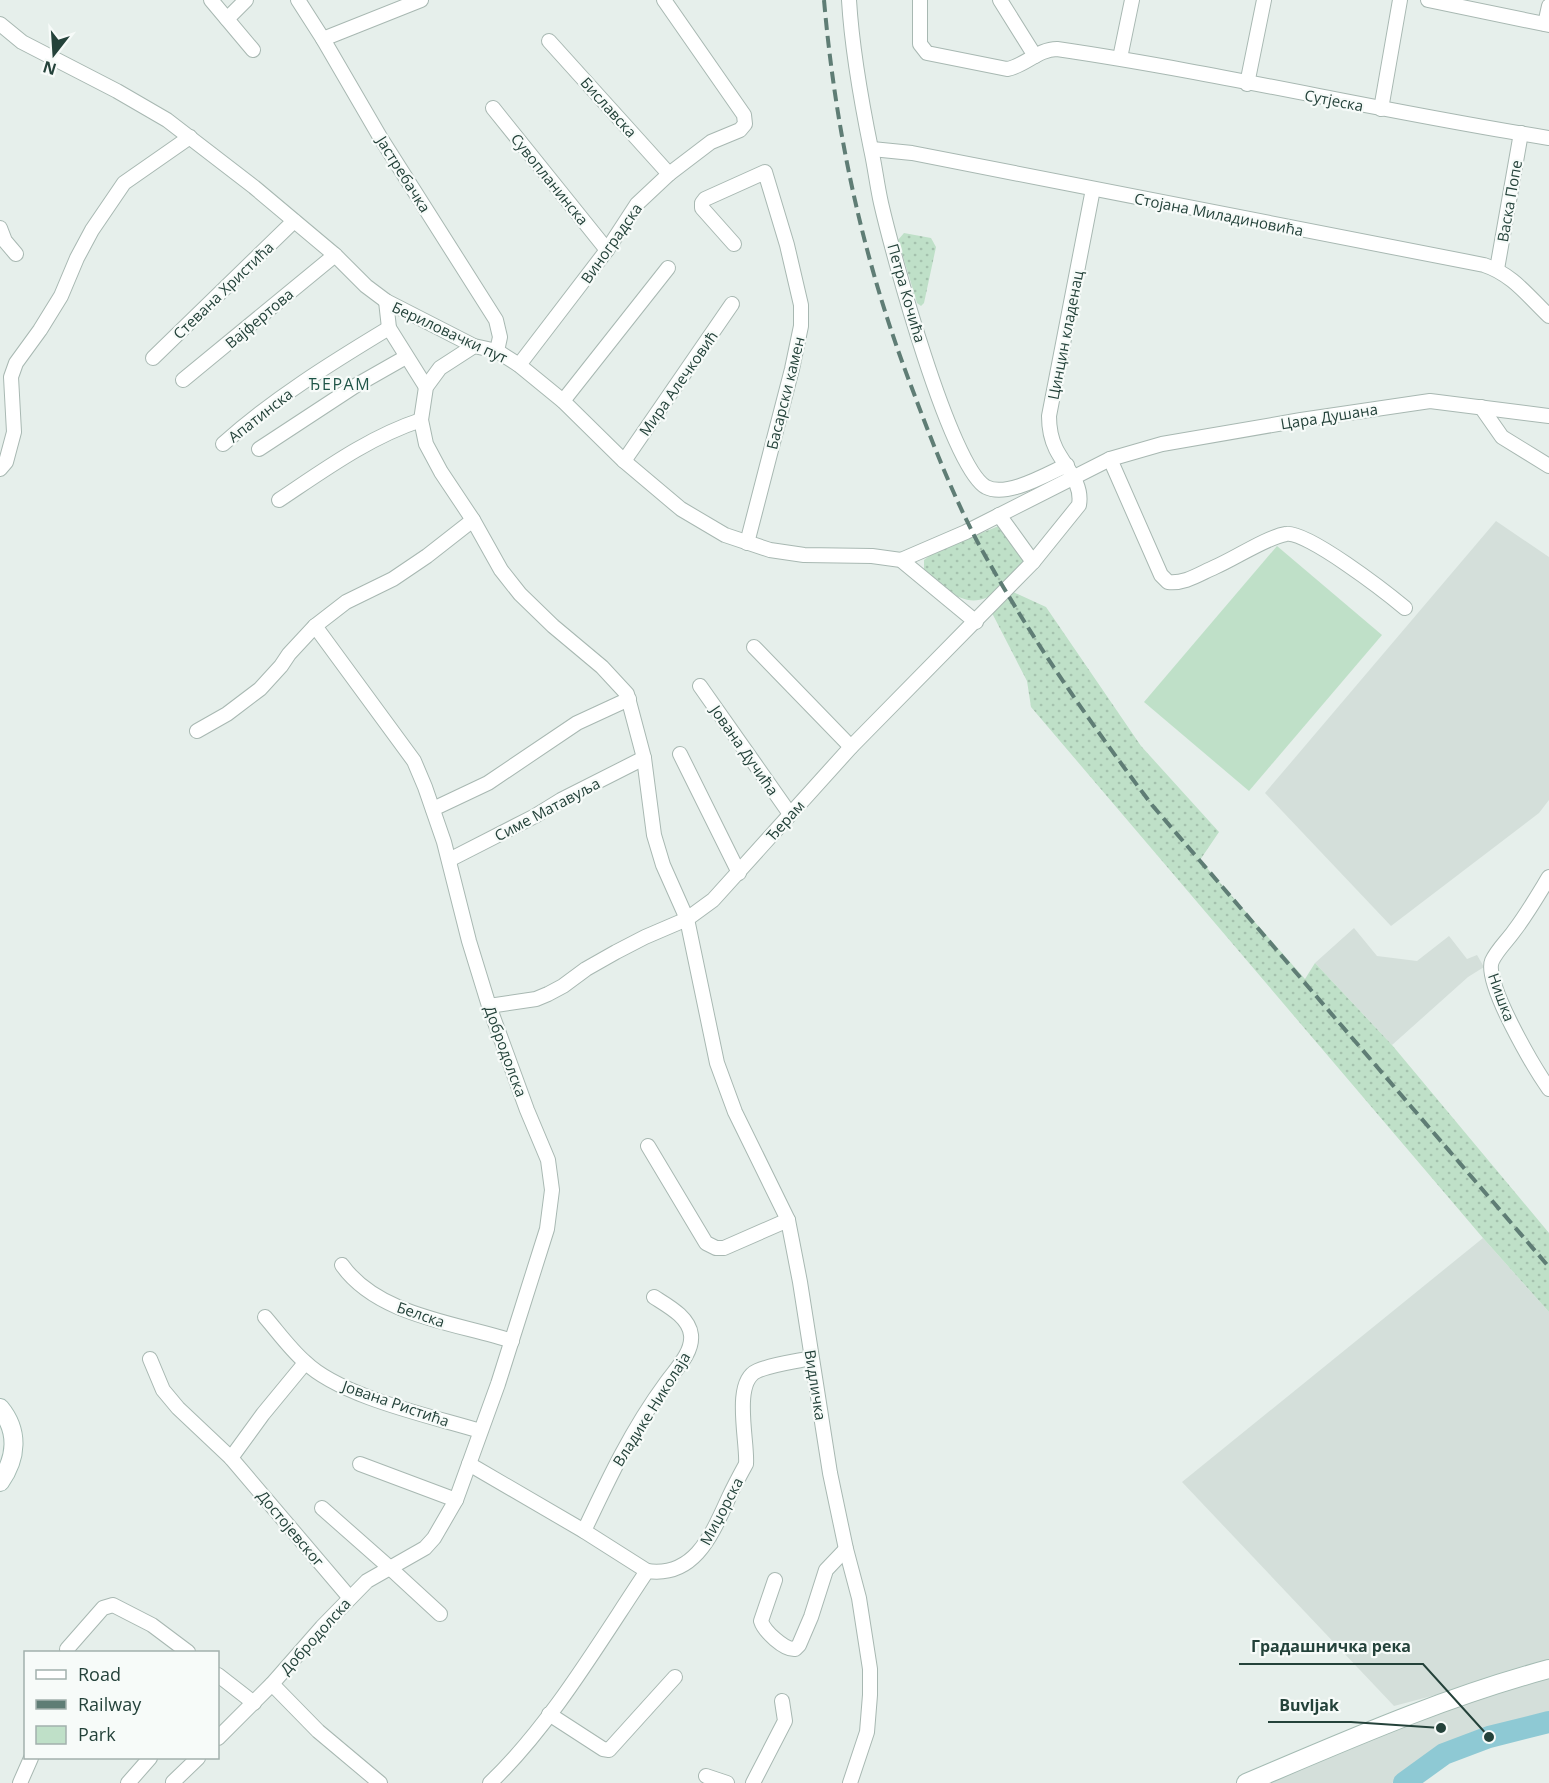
<svg xmlns="http://www.w3.org/2000/svg" width="1549" height="1783" viewBox="0 0 1549 1783" font-family="'Open Sans',sans-serif">
  <style>
    .built { fill: #d4dfda }
    .green { fill: url(#green-dots) }
    .pitch { fill: #bfe0c8 }
    .lines { fill: none; stroke-linecap: round; stroke-linejoin: round }
    .river { stroke: #8ec9d4; stroke-width: 22 }
    .minor-casing { stroke: #a8b8b2; stroke-width: 16 }
    .secondary-casing { stroke: #a4bbb3; stroke-width: 20 }
    .minor { stroke: #fff; stroke-width: 14 }
    .secondary { stroke: #fff; stroke-width: 18 }
    .rail { stroke: #5f7d75; stroke-width: 4; stroke-dasharray: 12 6; stroke-linecap: butt }
    .labels { text-anchor: middle; dominant-baseline: central; stroke-width: 4.5; stroke-linejoin: round; paint-order: stroke }
    .street-label { font-size: 15px; fill: #24423a; stroke: #f7fbf9 }
    .neighbourhood-label { font-size: 16px; letter-spacing: 1.5px; fill: #1f5548; stroke: #f7fbf9 }
    .leader { fill: none; stroke: #24423a; stroke-width: 2 }
    .callout-dot { fill: #24423a; stroke: #f7fbf9; stroke-width: 2 }
    .callout-label { font-size: 16px; text-anchor: middle; font-weight: bold; fill: #24423a; stroke: #f7fbf9; stroke-width: 4.5; stroke-linejoin: round; paint-order: stroke }
  </style>
  <defs>
    <pattern id="green-dots" width="8" height="8" patternUnits="userSpaceOnUse" patternTransform="scale(1.5)"><rect width="8" height="8" fill="#bfe0c8"/><path d="M2 2h.1M6 6h.1" fill="none" stroke="#a4c1ad" stroke-width="1.8" stroke-linecap="round"/></pattern>
  </defs>
  <rect width="100%" height="100%" fill="#e6efeb"/>
  <g class="built">
    <polygon points="1496,521 1549,557 1549,800 1539,813 1391,926 1265,793"/>
    <polygon points="1354,928 1377,956 1417,961 1449,936 1467,959 1477,955 1484,967 1468,977 1392,1045 1315,963"/>
    <polygon points="1483,1238 1549,1312 1549,1665 1394,1706 1182,1482"/>
    <polygon points="1549,1677 1549,1711 1472,1732 1418,1762 1392,1783 1246,1783 1418,1713"/>
  </g>
  <g class="green">
    <polygon points="904,233 931,238 936,247 924,303 921,306 917,303 898,240"/>
    <path d="M1001 525 1026 558C1004 588 981 618 945 588 937 582 930 577 924 569V560L933 553Z"/>
    <polygon points="1013,592 1046,607 1141,746 1219,832 1200,860 1305,979 1315,963 1392,1045 1549,1233 1549,1312 1483,1238 1031,707 1027,681 992,613"/>
  </g>
  <polygon class="pitch" points="1277,546 1382,635 1249,791 1144,702"/>
  <g class="lines">
    <polyline class="river" points="1404,1783 1444,1754 1489,1737 1549,1722"/>
    <defs>
      <g id="minor">
        <polyline points="211,0 253,50"/>
        <polyline points="298,0 323,39 380,137 496,320 500,337 497,351"/>
        <path d="M849 0C852 50 861 100 871 149 875 167 877 185 881 203 892 251 950 467 986 487 1007 498 1047 474 1067 465"/>
        <path d="M920 0V44L927 53 1007 69C1025 66 1038 49 1057 49 1221 73 1384 112 1549 138"/>
        <polyline points="1000,0 1035,56"/>
        <polyline points="1428,0 1549,25"/>
        <polyline points="227,19 246,0"/>
        <polyline points="0,24 22,42 117,91 167,120 254,187 335,255 366,286 386,301 474,346 497,351 519,365 563,401 624,461 681,509 725,535 770,550 804,555 872,556 901,560 976,622"/>
        <polyline points="1545,24 1549,6"/>
        <polyline points="323,39 421,0"/>
        <polyline points="549,41 669,174"/>
        <polyline points="1120,58 1132,0"/>
        <polyline points="1247,84 1264,0"/>
        <polyline points="493,108 607,250"/>
        <polyline points="1381,109 1400,0"/>
        <path d="M872 149 912 153 1484 265C1512 274 1528 296 1549 316"/>
        <polyline points="0,228 5,241 16,254"/>
        <polyline points="734,244 702,208 702,203 705,199 765,172 787,245 801,305 801,326 792,369 747,543"/>
        <polyline points="1497,269 1521,133"/>
        <polyline points="386,301 389,328 426,387"/>
        <polyline points="474,346 440,368 426,387 421,420 426,444 441,472 473,520 501,570 520,594 553,626 602,667 627,694 644,758 654,835 663,865 687,919 717,1063 735,1112 788,1220 800,1282 830,1473 846,1549 859,1598 870,1669 870,1695 867,1732 850,1783"/>
        <polyline points="153,358 294,221"/>
        <polyline points="519,365 607,250 637,204 669,174 711,142 740,130 745,124 744,115 664,0"/>
        <polyline points="183,380 335,255"/>
        <polyline points="563,401 668,268"/>
        <polyline points="1481,407 1502,437 1549,466"/>
        <path d="M223 444C273 399 331 363 389 328"/>
        <polyline points="259,449 355,386 406,357"/>
        <path d="M1110 459 1161 575 1168 582C1185 584 1199 574 1215 567 1234 559 1267 537 1286 534 1306 530 1387 593 1405 608"/>
        <polyline points="624,461 732,304"/>
        <polyline points="0,469 6,462 14,432 11,377 16,363 40,330 61,296 77,258 92,230 124,183 190,137"/>
        <path d="M279 500C324 470 369 437 421 420"/>
        <path d="M999 515 1033 562 1079 505C1083 483 1065 467 1056 449 1051 439 1049 427 1049 416L1093 189"/>
        <polyline points="901,560 966,532 1110,459 1162,444 1301,420 1430,401 1549,416"/>
        <polyline points="754,647 851,747"/>
        <polyline points="700,686 790,814"/>
        <polyline points="197,731 227,714 260,689 281,666 289,654 315,626 346,602 393,579 427,556 473,520"/>
        <polyline points="680,754 739,873"/>
        <polyline points="433,809 488,783 577,723 629,699"/>
        <polyline points="449,860 535,816 561,800 644,758"/>
        <path d="M1549 877C1538 895 1527 914 1514 931 1507 941 1497 950 1492 961 1483 982 1535 1069 1549 1089"/>
        <polyline points="489,1006 536,999 548,994 563,986 586,969 616,952 645,937 687,919 713,900 851,747 1033,562"/>
        <polyline points="648,1146 706,1243 716,1248 724,1248 788,1220"/>
        <path d="M342 1265C378 1316 457 1323 512 1341"/>
        <path d="M265 1317C278 1332 290 1349 305 1362 341 1397 431 1416 480 1431"/>
        <polyline points="150,1359 163,1390 178,1408 231,1458 350,1598"/>
        <polyline points="231,1458 263,1414 305,1363"/>
        <polyline points="360,1464 456,1500"/>
        <polyline points="469,1464 584,1531 647,1571"/>
        <polyline points="322,1508 390,1568 440,1614"/>
        <path d="M584 1531C608 1480 632 1429 666 1383 675 1370 693 1353 691 1335 689 1317 668 1306 654 1297"/>
        <path d="M775 1580 761 1621C764 1631 784 1650 795 1649L799 1645 811 1617 826 1570 846 1549"/>
        <polyline points="67,1649 103,1608 113,1605 152,1625 188,1652"/>
        <polyline points="218,1675 254,1703"/>
        <polyline points="272,1684 318,1731 380,1783"/>
        <polyline points="549,1714 603,1749 609,1750 675,1677"/>
        <polyline points="218,1738 272,1684 322,1627 367,1581 425,1548 434,1538 456,1500 498,1384 547,1229 552,1190 548,1160 527,1110 489,1006 469,941 444,842 425,787 414,761 315,626"/>
        <polyline points="706,1776 727,1783"/>
        <polyline points="173,1782 198,1758"/>
        <polyline points="20,1783 31,1758"/>
        <polyline points="128,1783 150,1758"/>
        <path d="M490 1783C551 1725 600 1641 647 1571 695 1578 712 1534 729 1497 734 1486 740 1475 746 1464 748 1443 732 1382 757 1371 773 1364 794 1362 811 1358"/>
        <polyline points="753,1783 785,1721 782,1701"/>
      </g>
      <g id="secondary">
        <path d="M0 1408C19 1431 17 1458 0 1482"/>
        <path d="M1246 1783C1345 1741 1444 1697 1549 1669"/>
      </g>
    </defs>
    <use href="#minor" class="minor-casing"/>
    <use href="#secondary" class="secondary-casing"/>
    <use href="#minor" class="minor"/>
    <use href="#secondary" class="secondary"/>
    <path class="rail" d="M824 0C836 136 864 264 913 391 932 442 952 493 977 541 1028 634 1088 720 1152 805L1549 1267"/>
  </g>
  <g class="labels">
    <g class="street-label">
      <text transform="translate(1334 100) rotate(11)">Сутјеска</text>
      <text transform="translate(609 107) rotate(48)">Биславска</text>
      <text transform="translate(404 174) rotate(58)">Јастребачка</text>
      <text transform="translate(550 179) rotate(51)">Сувопланинска</text>
      <text transform="translate(1509 201) rotate(-80)">Васка Попе</text>
      <text transform="translate(1219 214) rotate(11)">Стојана Миладиновића</text>
      <text transform="translate(611 243) rotate(-55)">Виноградска</text>
      <text transform="translate(223 290) rotate(-44)">Стевана Христића</text>
      <text transform="translate(907 293) rotate(74)">Петра Кочића</text>
      <text transform="translate(259 318) rotate(-40)">Вајфертова</text>
      <text transform="translate(450 332) rotate(25)">Бериловачки пут</text>
      <text transform="translate(1065 335) rotate(-79)">Цинцин кладенац</text>
      <text transform="translate(678 383) rotate(-55)">Мира Алечковић</text>
      <text transform="translate(785 393) rotate(-76)">Басарски камен</text>
      <text transform="translate(260 415) rotate(-38)">Апатинска</text>
      <text transform="translate(1329 416) rotate(-9)">Цара Душана</text>
      <text transform="translate(745 750) rotate(55)">Јована Дучића</text>
      <text transform="translate(547 809) rotate(-28)">Симе Матавуља</text>
      <text transform="translate(785 820) rotate(-48)">Ђерам</text>
      <text transform="translate(1502 997) rotate(70)">Нишка</text>
      <text transform="translate(506 1051) rotate(70)">Добродолска</text>
      <text transform="translate(421 1314) rotate(19)">Белска</text>
      <text transform="translate(816 1385) rotate(81)">Видличка</text>
      <text transform="translate(396 1403) rotate(19)">Јована Ристића</text>
      <text transform="translate(651 1409) rotate(-58)">Владике Николаја</text>
      <text transform="translate(721 1511) rotate(-62)">Миџорска</text>
      <text transform="translate(291 1528) rotate(50)">Достојевског</text>
      <text transform="translate(315 1636) rotate(-48)">Добродолска</text>
    </g>
    <g class="neighbourhood-label">
      <text x="340" y="384">ЂЕРАМ</text>
    </g>
  </g>
  <path class="leader" d="M1489 1737L1423 1664H1239M1441 1728L1351 1722H1268"/>
  <g class="callout-dot">
    <circle cx="1489" cy="1737" r="6"/>
    <circle cx="1441" cy="1728" r="6"/>
  </g>
  <g class="callout-label">
    <text x="1331" y="1652">Градашничка река</text>
    <text x="1309" y="1711">Buvljak</text>
  </g>
  <rect x="24" y="1651" width="195" height="108" fill="#f7fbf9" stroke="#a3b1ad" stroke-width="1.5"/>
  <rect x="36" y="1670" width="30" height="9" fill="#ffffff" stroke="#a3b1ad" stroke-width="1.5"/>
  <text x="78" y="1681" font-size="18" fill="#24423a">Road</text>
  <rect x="36" y="1700" width="30" height="9" fill="#5f7d75" stroke="#a3b1ad" stroke-width="1.5"/>
  <text x="78" y="1711" font-size="18" fill="#24423a">Railway</text>
  <rect x="36" y="1726" width="30" height="18" fill="#bfe0c8" stroke="#a3b1ad" stroke-width="1.5"/>
  <text x="78" y="1741" font-size="18" fill="#24423a">Park</text>
  <g transform="translate(54 54) rotate(197)" stroke="#f7fbf9" stroke-width="4.5" paint-order="stroke">
  <path d="M0-4.5L10 22L0 15L-10 22Z" fill="#24423a"/>
  <text y="-9" font-size="16" font-weight="bold" text-anchor="middle" fill="#24423a">N</text>
  </g>
</svg>
